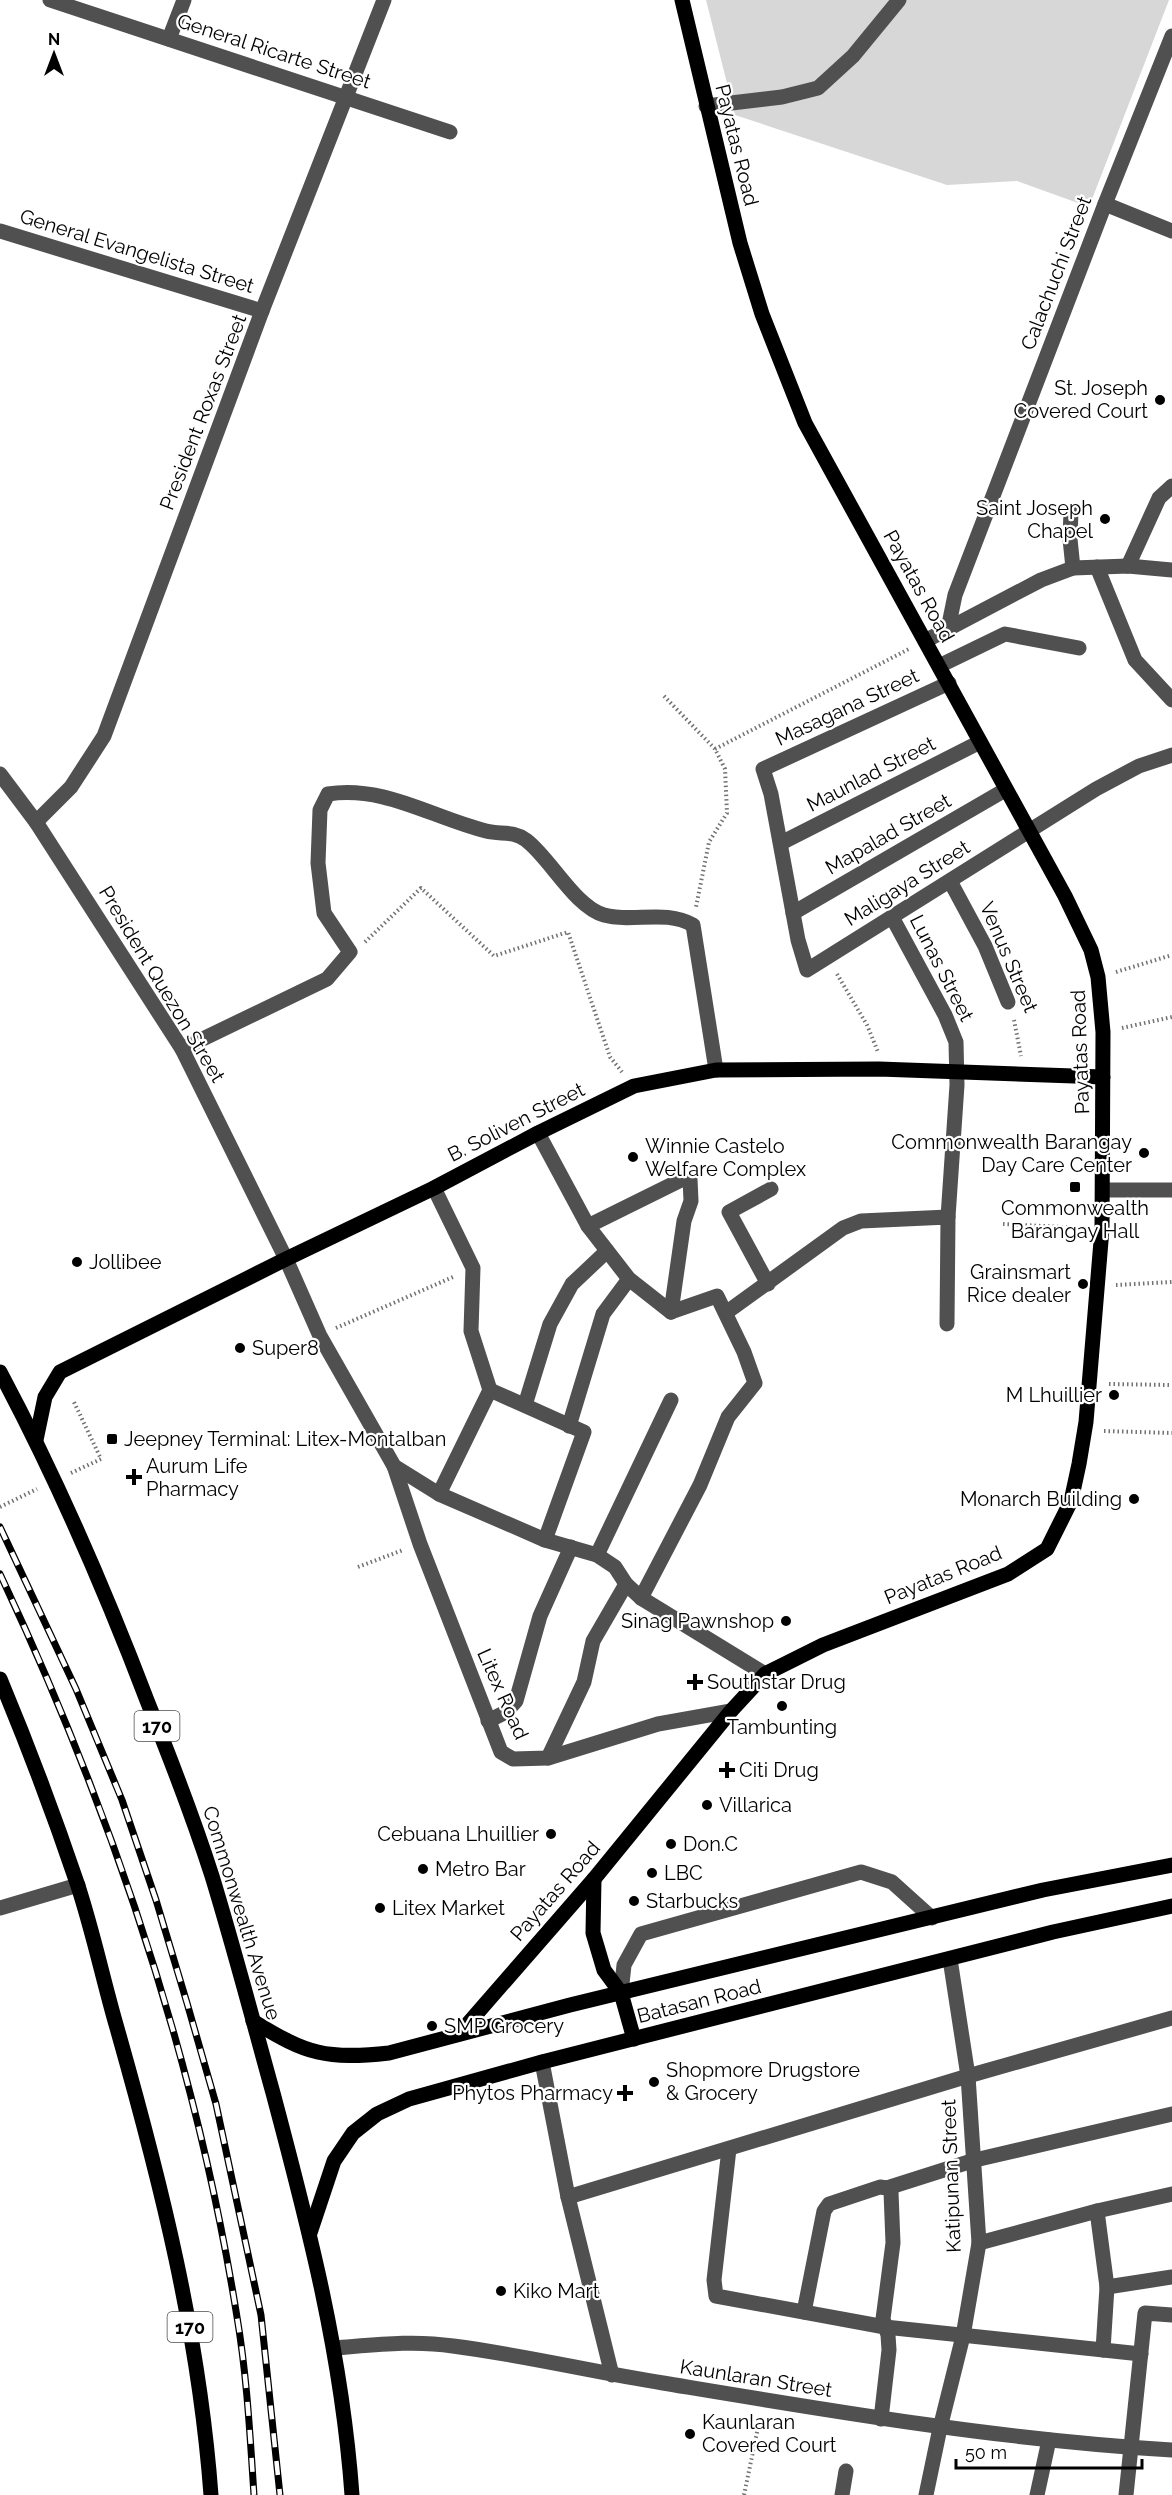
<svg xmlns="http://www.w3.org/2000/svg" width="1172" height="2495" viewBox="0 0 1172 2495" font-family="Raleway,sans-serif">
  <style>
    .green { fill: #d7d7d7 }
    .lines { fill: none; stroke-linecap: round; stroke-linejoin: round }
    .path { stroke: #727272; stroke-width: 4; stroke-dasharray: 1.5 3; stroke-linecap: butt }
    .minor { stroke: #505050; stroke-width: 15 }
    .major { stroke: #000; stroke-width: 15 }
    .rail-casing { stroke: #000; stroke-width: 7 }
    .rail { stroke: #fff; stroke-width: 4.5; stroke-dasharray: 14; stroke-linecap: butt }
    .poi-dot { fill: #000; stroke: #fff; stroke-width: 2 }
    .labels { text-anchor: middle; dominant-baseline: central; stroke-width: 4.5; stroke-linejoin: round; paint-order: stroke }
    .shield { fill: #fff; stroke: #4c4c4c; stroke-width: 1.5 }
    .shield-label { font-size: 18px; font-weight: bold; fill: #000 }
    .street-label { font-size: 20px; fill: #000; stroke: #fff }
    .poi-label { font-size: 20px; fill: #000; stroke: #fff; text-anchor: start }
  </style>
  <rect width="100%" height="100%" fill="#fff"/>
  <polygon class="green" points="706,0 1169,0 1089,207 1017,181 947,185 735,115"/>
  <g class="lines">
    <g class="path">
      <polyline points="664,696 715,749 725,769 727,813 709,842 696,907"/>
      <polyline points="715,749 909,649"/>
      <polyline points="365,942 421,888 494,956 568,932 610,1057 622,1072"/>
      <polyline points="1116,972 1172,955"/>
      <polyline points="837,974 867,1025 878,1052"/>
      <polyline points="1014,1020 1021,1056"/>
      <polyline points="1122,1028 1172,1017"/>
      <polyline points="1003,1224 1083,1228"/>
      <polyline points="1116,1285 1172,1282"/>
      <polyline points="336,1328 453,1277"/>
      <polyline points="1109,1384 1170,1385"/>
      <polyline points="1104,1431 1172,1433"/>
      <polyline points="71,1473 101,1459 73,1400"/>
      <polyline points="0,1507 37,1489"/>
      <polyline points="358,1567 403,1550"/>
      <polyline points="744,2495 760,2418"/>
    </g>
    <g class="minor">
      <polyline points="50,0 450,132"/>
      <polyline points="169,39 184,0"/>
      <polyline points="706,106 782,97 818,88 853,56 899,0"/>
      <polyline points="1105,204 1172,231"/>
      <polyline points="0,231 262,311"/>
      <polyline points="1071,511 1070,539 1073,568"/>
      <polyline points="1128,566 1159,498 1172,486"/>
      <polyline points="1097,567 1135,660 1172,700"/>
      <polyline points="948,629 955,595 1105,204 1172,36"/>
      <polyline points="925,641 1041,580 1073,568 1128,566 1172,570"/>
      <polyline points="939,666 1005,634 1079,648"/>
      <polyline points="949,683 763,769 771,794 798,940 807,970 1096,789 1139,766 1172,755"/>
      <polyline points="0,774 36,822 182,1049 286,1259 320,1336 394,1466 439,1494 545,1540 597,1555 615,1567 626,1584 641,1598 765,1674"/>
      <polyline points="36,822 71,787 104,736 262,311 384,0"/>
      <polyline points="781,843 980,742"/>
      <polyline points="950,881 985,946 1008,1002"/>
      <polyline points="793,913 1005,790"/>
      <polyline points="892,917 945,1015 956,1042 957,1085 948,1217"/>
      <path d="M182 1049 327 979 350 952 324 913 318 863 320 810 328 794C384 785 433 818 486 831 501 835 512 830 526 840 550 858 575 907 604 915 633 923 665 909 693 925L716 1070"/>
      <polyline points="538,1133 588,1226 629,1279 671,1312"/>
      <polyline points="434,1188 473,1268 471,1331 490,1390 439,1494"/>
      <polyline points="1103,1190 1172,1190"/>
      <polyline points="588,1226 685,1178 690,1179 691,1201 684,1221 671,1312"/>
      <polyline points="768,1284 729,1212 771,1189"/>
      <polyline points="727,1312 843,1228 861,1221 948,1217 947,1324"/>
      <polyline points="490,1390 584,1432 545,1540"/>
      <polyline points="525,1405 550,1324 572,1284 607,1251"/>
      <polyline points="569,1426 603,1314 629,1279"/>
      <polyline points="394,1466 420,1544 501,1752 513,1759 548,1758 658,1724 731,1711"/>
      <polyline points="597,1555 671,1400"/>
      <polyline points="641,1598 700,1485 728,1417 755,1383 744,1352 717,1296 671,1312"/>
      <polyline points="488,1721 506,1712 516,1701 540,1616 571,1547"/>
      <polyline points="548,1758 584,1682 593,1641 626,1584"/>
      <polyline points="0,1908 78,1885"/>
      <polyline points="621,1993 624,1965 641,1934 861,1872 892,1882 932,1918"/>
      <polyline points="542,2062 568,2197 612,2375"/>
      <polyline points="729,2149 714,2280 716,2296 885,2327 1141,2354"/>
      <polyline points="887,2188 975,2160 1172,2114"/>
      <polyline points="568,2197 968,2076 1172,2018"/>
      <polyline points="1097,2211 1107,2287 1103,2350"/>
      <polyline points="979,2243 1097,2211 1172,2194"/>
      <polyline points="1107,2287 1172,2277"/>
      <polyline points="804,2312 824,2211 829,2204 880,2187 887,2188 891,2192 893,2243 883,2319 888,2335 889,2350 881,2419"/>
      <path d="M335 2348C374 2345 413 2340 453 2346 523 2355 593 2372 663 2383 832 2411 1001 2440 1172 2450"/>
      <polyline points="842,2495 846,2471"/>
      <polyline points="926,2495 940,2428 963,2336 979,2243 968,2076 950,1959"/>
      <polyline points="1037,2495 1049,2440"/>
      <polyline points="1126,2495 1145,2313 1172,2315"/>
    </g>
    <g class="major">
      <path d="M0 1372C57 1479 105 1590 148 1703 171 1760 193 1817 212 1876 234 1948 253 2021 273 2093 309 2228 342 2355 352 2495"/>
      <polyline points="36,1440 45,1397 60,1372 286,1259 434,1188 538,1133 634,1086 716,1070 879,1069 1103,1077"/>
      <path d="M0 1679C28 1746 54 1815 77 1883 93 1931 103 1980 117 2028 161 2183 199 2334 211 2495"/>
      <polyline points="594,1879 593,1933 604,1970 621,1993 634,2039"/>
      <path d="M253 2021C306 2054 327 2060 389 2053L570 2005 1043 1890 1172 1865"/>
      <polyline points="459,2034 594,1879 731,1711 765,1674 823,1645 1008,1574 1047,1549 1071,1501 1079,1464 1086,1422 1102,1229 1103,1032 1098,977 1091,950 1065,896 805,423 762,314 740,243 682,0"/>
      <polyline points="310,2233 334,2161 353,2133 377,2114 409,2099 542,2062 1053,1932 1172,1906"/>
    </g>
    <defs>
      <g id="rail">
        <polyline points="0,1527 76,1689 122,1800 156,1900 187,2003 216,2104 261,2315 280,2495"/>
        <path d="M0 1574C111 1810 196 2060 237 2317 247 2376 250 2436 254 2495"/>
      </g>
    </defs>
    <use href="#rail" class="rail-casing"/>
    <use href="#rail" class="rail"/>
  </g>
  <g class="poi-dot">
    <circle cx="1160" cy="400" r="6"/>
    <circle cx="1105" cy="519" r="6"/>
    <circle cx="1144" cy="1153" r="6"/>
    <circle cx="633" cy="1157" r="6"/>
    <rect x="1069" y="1181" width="12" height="12" rx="3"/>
    <circle cx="77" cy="1262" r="6"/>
    <circle cx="1083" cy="1284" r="6"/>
    <circle cx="240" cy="1348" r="6"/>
    <circle cx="1114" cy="1395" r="6"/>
    <rect x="106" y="1433" width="12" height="12" rx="3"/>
    <path d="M131 1468h6v6h6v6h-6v6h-6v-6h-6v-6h6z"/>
    <circle cx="1134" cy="1499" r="6"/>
    <circle cx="786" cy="1621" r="6"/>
    <path d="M692 1673h6v6h6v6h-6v6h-6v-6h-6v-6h6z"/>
    <circle cx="782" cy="1706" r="6"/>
    <path d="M724 1761h6v6h6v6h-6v6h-6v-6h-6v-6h6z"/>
    <circle cx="707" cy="1805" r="6"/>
    <circle cx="551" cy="1834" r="6"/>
    <circle cx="671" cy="1844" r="6"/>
    <circle cx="423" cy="1869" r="6"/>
    <circle cx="652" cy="1873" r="6"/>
    <circle cx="634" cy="1901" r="6"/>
    <circle cx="380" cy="1908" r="6"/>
    <circle cx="432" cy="2026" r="6"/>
    <circle cx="654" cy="2082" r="6"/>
    <path d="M622 2084h6v6h6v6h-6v6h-6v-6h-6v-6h6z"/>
    <circle cx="501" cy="2291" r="6"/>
    <circle cx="690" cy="2434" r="6"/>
  </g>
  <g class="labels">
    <g class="shield">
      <rect x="134.5" y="1711" width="45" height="30" rx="4.5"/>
      <rect x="167.5" y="2312" width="45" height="30" rx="4.5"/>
    </g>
    <g class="shield-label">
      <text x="157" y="1726">170</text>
      <text x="190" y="2327">170</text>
    </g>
    <g class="street-label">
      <text transform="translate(274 51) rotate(18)">General Ricarte Street</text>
      <text transform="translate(737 145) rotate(76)">Payatas Road</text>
      <text transform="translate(137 251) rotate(17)">General Evangelista Street</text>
      <text transform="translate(1056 273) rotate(-69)">Calachuchi Street</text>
      <text transform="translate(203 412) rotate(-69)">President Roxas Street</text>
      <text transform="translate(919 586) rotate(61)">Payatas Road</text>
      <text transform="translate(847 707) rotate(-25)">Masagana Street</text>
      <text transform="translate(871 774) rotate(-27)">Maunlad Street</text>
      <text transform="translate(888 834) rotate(-30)">Mapalad Street</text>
      <text transform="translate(907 883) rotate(-32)">Maligaya Street</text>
      <text transform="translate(1009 957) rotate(67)">Venus Street</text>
      <text transform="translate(942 968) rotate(63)">Lunas Street</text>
      <text transform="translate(162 984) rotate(59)">President Quezon Street</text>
      <text transform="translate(1080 1052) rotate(-92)">Payatas Road</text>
      <text transform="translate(516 1122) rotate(-27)">B. Soliven Street</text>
      <text transform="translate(943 1575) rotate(-22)">Payatas Road</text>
      <text transform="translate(503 1694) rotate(66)">Litex Road</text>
      <text transform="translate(555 1891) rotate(-49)">Payatas Road</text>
      <text transform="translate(242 1913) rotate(73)">Commonwealth Avenue</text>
      <text transform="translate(699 2001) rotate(-14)">Batasan Road</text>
      <text transform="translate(951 2176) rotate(-92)">Katipunan Street</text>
      <text transform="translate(756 2378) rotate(9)">Kaunlaran Street</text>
    </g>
    <g class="poi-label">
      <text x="1148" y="388" text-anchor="end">St. Joseph<tspan x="1148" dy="23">Covered Court</tspan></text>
      <text x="1093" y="508" text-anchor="end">Saint Joseph<tspan x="1093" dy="23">Chapel</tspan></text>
      <text x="1132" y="1142" text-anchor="end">Commonwealth Barangay<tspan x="1132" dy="23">Day Care Center</tspan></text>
      <text x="645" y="1146">Winnie Castelo<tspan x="645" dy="23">Welfare Complex</tspan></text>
      <text x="1075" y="1208" text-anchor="middle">Commonwealth<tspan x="1075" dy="23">Barangay Hall</tspan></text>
      <text x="89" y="1262">Jollibee</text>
      <text x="1071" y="1272" text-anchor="end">Grainsmart<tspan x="1071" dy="23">Rice dealer</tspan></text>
      <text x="252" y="1348">Super8</text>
      <text x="1102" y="1395" text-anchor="end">M Lhuillier</text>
      <text x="124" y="1439">Jeepney Terminal: Litex-Montalban</text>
      <text x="146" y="1466">Aurum Life<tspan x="146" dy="23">Pharmacy</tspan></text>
      <text x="1122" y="1499" text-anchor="end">Monarch Building</text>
      <text x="774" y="1621" text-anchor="end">Sinag Pawnshop</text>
      <text x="707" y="1682">Southstar Drug</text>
      <text x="782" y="1727" text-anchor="middle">Tambunting</text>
      <text x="739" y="1770">Citi Drug</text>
      <text x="719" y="1805">Villarica</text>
      <text x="539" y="1834" text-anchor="end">Cebuana Lhuillier</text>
      <text x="683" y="1844">Don.C</text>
      <text x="435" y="1869">Metro Bar</text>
      <text x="664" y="1873">LBC</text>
      <text x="646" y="1901">Starbucks</text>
      <text x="392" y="1908">Litex Market</text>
      <text x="444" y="2026">SMP Grocery</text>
      <text x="666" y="2070">Shopmore Drugstore<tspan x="666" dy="23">&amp; Grocery</tspan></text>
      <text x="613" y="2093" text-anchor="end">Phytos Pharmacy</text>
      <text x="513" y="2291">Kiko Mart</text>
      <text x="702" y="2422">Kaunlaran<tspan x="702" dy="23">Covered Court</tspan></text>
    </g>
  </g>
  <g transform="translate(54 54)" stroke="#ffffff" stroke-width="4.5" paint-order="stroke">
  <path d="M0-4.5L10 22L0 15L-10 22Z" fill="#000000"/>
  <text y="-9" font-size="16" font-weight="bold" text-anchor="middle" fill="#000000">N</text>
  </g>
  <path d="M956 2459v9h186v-9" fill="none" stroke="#000000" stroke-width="3"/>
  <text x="965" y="2459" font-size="18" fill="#000000" stroke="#ffffff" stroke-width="4.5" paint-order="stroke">50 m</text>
</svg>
